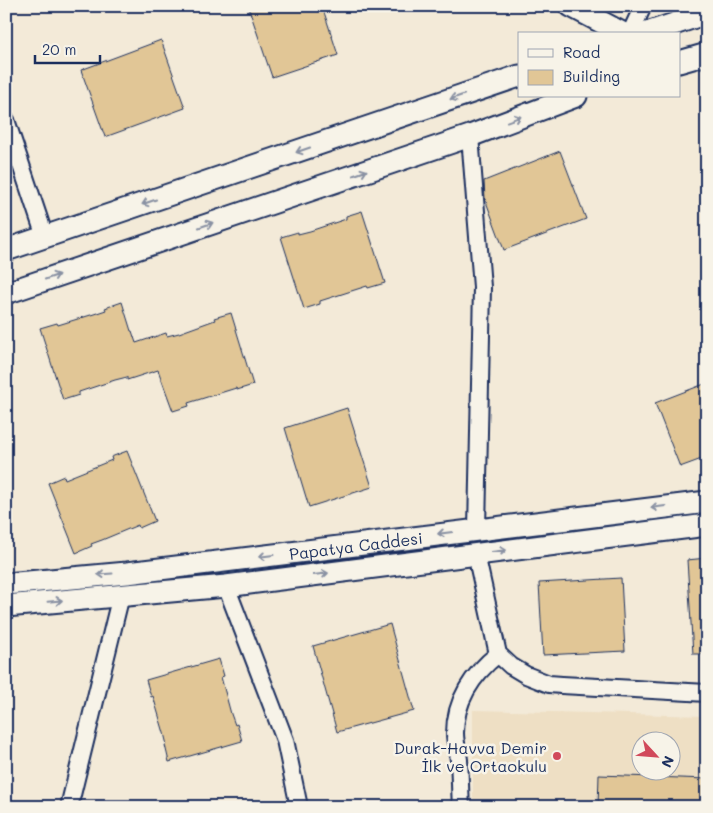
<svg xmlns="http://www.w3.org/2000/svg" width="713" height="813" viewBox="0 0 713 813" font-family="Mali,sans-serif">
  <style>
    .built { fill: #eedfc4; fill-rule: evenodd }
    .building { fill: #e1c696; stroke: #1b2f5e }
    .lines { fill: none; stroke-linecap: round; stroke-linejoin: round }
    .minor-casing { stroke: #1b2f5e; stroke-width: 20 }
    .tertiary-casing { stroke: #1b2f5e; stroke-width: 25 }
    .minor { stroke: #f7f3e8; stroke-width: 16 }
    .tertiary { stroke: #f7f3e8; stroke-width: 21 }
    .oneway { stroke: #8991a3 }
    .poi-dot { fill: #d1495b; stroke: #f7f3e8; stroke-width: 2 }
    .labels { text-anchor: middle; dominant-baseline: central; stroke-width: 5; stroke-linejoin: round; paint-order: stroke }
    .street-label { font-size: 16px; fill: #1b2f5e; stroke: #f7f3e8 }
    .poi-label { font-size: 16px; fill: #1b2f5e; stroke: #f7f3e8; text-anchor: end }
  </style>
  <rect width="100%" height="100%" fill="#f3ead8"/>
  <filter id="ink" filterUnits="userSpaceOnUse"><feTurbulence type="fractalNoise" baseFrequency=".02" numOctaves="2"/><feDisplacementMap in="SourceGraphic" scale="10" xChannelSelector="R" yChannelSelector="G"/><feConvolveMatrix kernelMatrix="1 2 1 2 8 2 1 2 1" color-interpolation-filters="sRGB"/></filter>
  <g filter="url(#ink)">
    <path class="built" d="M473 710 707 716V807H473ZM640 740H670V770H640Z"/>
    <g class="building">
      <polygon points="248,6 322,6 338,55 272,77"/>
      <polygon points="161,40 185,108 105,137 81,70"/>
      <polygon points="560,151 586,219 504,250 485,199 484,181"/>
      <polygon points="362,211 385,283 368,288 367,286 320,301 320,304 304,309 281,237 298,232 298,234 310,231 346,219 346,216"/>
      <polygon points="122,302 131,331 132,331 136,343 166,333 167,336 179,333 215,320 214,318 231,313 253,385 237,390 236,388 188,403 189,406 173,411 158,370 127,380 127,377 115,380 79,392 79,395 63,400 40,328 57,323 58,325 94,314 106,310 105,308"/>
      <polygon points="707,383 707,457 680,467 655,403"/>
      <polygon points="347,408 372,487 309,507 285,428"/>
      <polygon points="127,451 155,521 139,528 138,525 102,540 91,544 92,546 76,553 48,483 64,476 65,479 112,460 111,457"/>
      <polygon points="707,558 707,654 693,654 687,560"/>
      <polygon points="621,578 625,651 543,655 539,583"/>
      <polygon points="390,624 414,711 337,732 313,646"/>
      <polygon points="219,659 224,676 221,677 231,714 235,725 237,724 242,741 169,762 165,745 167,745 164,733 153,696 151,697 146,680"/>
      <polygon points="599,775 707,779 707,807 598,807"/>
    </g>
    <g class="lines">
      <defs>
        <g id="minor">
          <polyline points="630,34 643,6"/>
          <polyline points="6,120 45,237"/>
          <polyline points="470,136 482,287 477,529"/>
          <polyline points="476,554 498,654 511,666 526,675 549,684 562,685 707,693"/>
          <polyline points="226,586 285,740 298,802"/>
          <polyline points="69,807 121,595"/>
          <path d="M461 807C460 791 460 776 459 760 458 751 455 743 455 733 455 701 473 674 498 654"/>
        </g>
        <g id="tertiary">
          <polyline points="571,6 624,34"/>
          <polyline points="644,34 707,13"/>
          <polyline points="679,62 707,54"/>
          <polyline points="6,250 519,76"/>
          <polyline points="6,293 470,136 576,96"/>
          <path id="s1" d="M6 584 127 573 707 502"/>
          <polyline points="6,606 226,586 707,525"/>
        </g>
      </defs>
      <use href="#minor" class="minor-casing"/>
      <use href="#tertiary" class="tertiary-casing"/>
      <use href="#minor" class="minor"/>
      <use href="#tertiary" class="tertiary"/>
    </g>
    <defs><path id="oneway-shaft" d="M-6 0H5M1.5-3L5.5 0L1.5 3" fill="none" stroke-width="1.6" stroke-linecap="round" stroke-linejoin="round" transform="scale(1.25)"/></defs>
    <g class="oneway">
      <use href="#oneway-shaft" transform="translate(457 97) rotate(161)"/>
      <use href="#oneway-shaft" transform="translate(514 119) rotate(-20)"/>
      <use href="#oneway-shaft" transform="translate(303 150) rotate(161)"/>
      <use href="#oneway-shaft" transform="translate(360 173) rotate(-19)"/>
      <use href="#oneway-shaft" transform="translate(149 202) rotate(161)"/>
      <use href="#oneway-shaft" transform="translate(206 225) rotate(-19)"/>
      <use href="#oneway-shaft" transform="translate(52 277) rotate(-19)"/>
      <use href="#oneway-shaft" transform="translate(658 507) rotate(173)"/>
      <use href="#oneway-shaft" transform="translate(445 533) rotate(173)"/>
      <use href="#oneway-shaft" transform="translate(499 551) rotate(-7)"/>
      <use href="#oneway-shaft" transform="translate(266 556) rotate(173)"/>
      <use href="#oneway-shaft" transform="translate(105 574) rotate(176)"/>
      <use href="#oneway-shaft" transform="translate(321 574) rotate(-7)"/>
      <use href="#oneway-shaft" transform="translate(55 601) rotate(-5)"/>
    </g>
  </g>
  <circle class="poi-dot" cx="557" cy="756" r="5"/>
  <g class="labels">
    <g class="street-label">
      <text stroke="none"><textPath href="#s1" startOffset="352">Papatya Caddesi</textPath></text>
    </g>
    <g class="poi-label">
      <text x="547" y="747">Durak-Havva Demir<tspan x="547" dy="18">İlk ve Ortaokulu</tspan></text>
    </g>
  </g>
  <rect width="713" height="813" fill="none" stroke="#f7f3e8" stroke-width="25"/>
  <rect x="12" y="12" width="688" height="788" fill="none" stroke="#1b2f5e" stroke-width="2" filter="url(#ink)"/>
  <rect x="518" y="32" width="162" height="65" fill="#f7f3e8" stroke="#9fa5b1"/>
  <rect x="528" y="49" width="25" height="8" fill="#f7f3e8" stroke="#9fa5b1"/>
  <text x="563" y="58" font-size="15" fill="#1b2f5e">Road</text>
  <rect x="528" y="70" width="25" height="15" fill="#e1c696" stroke="#9fa5b1"/>
  <text x="563" y="82" font-size="15" fill="#1b2f5e">Building</text>
  <g transform="translate(656 756) rotate(116)"><circle r="24" fill="#f7f3e8" stroke="#9fa5b1"/>
  <path d="M0-4L9 19L0 12L-9 19Z" fill="#d1495b"/>
  <text y="-8" font-size="14" font-weight="bold" text-anchor="middle" fill="#1b2f5e">N</text>
  </g>
  <path d="M35 55v8h65v-8" fill="none" stroke="#1b2f5e" stroke-width="2.5"/>
  <text x="42" y="55" font-size="15" fill="#1b2f5e" stroke="#f7f3e8" stroke-width="4" paint-order="stroke">20 m</text>
</svg>
